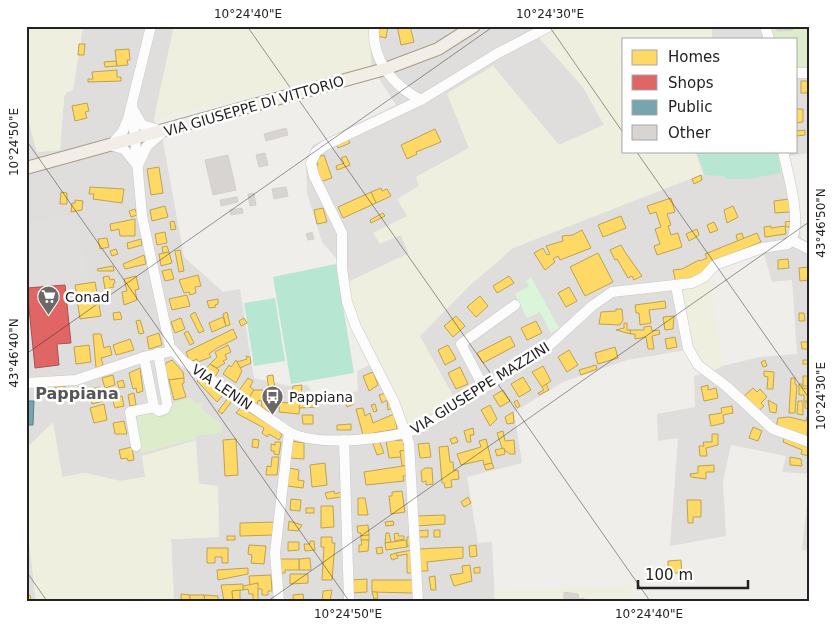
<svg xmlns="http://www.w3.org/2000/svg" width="835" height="627" viewBox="0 0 835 627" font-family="'DejaVu Sans',sans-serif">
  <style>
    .residential { fill: #dfdedc }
    .farmland { fill: #efefdf }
    .grass { fill: #ddeccb }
    .park { fill: #daf5da }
    .pitch { fill: #b7e6d2 }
    .parking { fill: #e0dfde }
    .homes { fill: #ffd966; stroke: #bda252 }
    .shops { fill: #e06666; stroke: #a75252 }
    .public { fill: #76a5af; stroke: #5d7e85 }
    .building { fill: #d7d4d2; stroke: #d3d0cc }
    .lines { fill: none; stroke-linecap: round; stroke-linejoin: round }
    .minor-casing { stroke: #c9c8c7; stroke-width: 11 }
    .major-casing { stroke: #a79c86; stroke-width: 14 }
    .minor { stroke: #fdfcfc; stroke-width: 10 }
    .major { stroke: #f3ede7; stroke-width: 12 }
    .ticks { fill: none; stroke: #222; stroke-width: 1; stroke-opacity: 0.45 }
    .labels { text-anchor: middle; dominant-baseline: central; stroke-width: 5; stroke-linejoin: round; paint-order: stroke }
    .street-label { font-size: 14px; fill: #222; stroke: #fff }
    .poi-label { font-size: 14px; fill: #222; stroke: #fff; text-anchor: start }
    .quarter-label { font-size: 16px; font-weight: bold; fill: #555; stroke: #fff }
    .neatline { fill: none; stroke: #222; stroke-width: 2 }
    .ticks-label { font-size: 12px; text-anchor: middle; fill: #222 }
  </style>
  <rect width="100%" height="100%" fill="#f0eeeb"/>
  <g class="residential">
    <polygon points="83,26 174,26 154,119 163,141 184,257 223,292 240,289 254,378 290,386 308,385 316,401 358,391 357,371 378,361 420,336 469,286 513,248 702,173 695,151 796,151 796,69 809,69 809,153 790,156 801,238 809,242 809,474 782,472 786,456 731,445 723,482 726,536 670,546 678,438 658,441 657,414 695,407 694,376 713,371 718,367 760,357 797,354 792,280 772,282 763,251 720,268 701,283 693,349 627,360 563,382 514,412 522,463 467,477 478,543 492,542 495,601 174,601 171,539 218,537 217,486 145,477 120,481 85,473 62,477 53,423 26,449 26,111 37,152 60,150 64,97 67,92 73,90"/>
    <polygon points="369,26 556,26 540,38 583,87 604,125 559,145 493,66 448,93 469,148 416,177 419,186 401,235 409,253 348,282 336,258 322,242 307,193 306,162 313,145 396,105 371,66"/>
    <polygon points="712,26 769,26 773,39 712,39"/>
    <polygon points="809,484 809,551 802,550"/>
    <polygon points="26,515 36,601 26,601"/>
  </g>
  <g class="farmland">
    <polygon points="26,26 83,26 73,90 67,92 64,97 60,150 37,152 26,111"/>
    <polygon points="174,26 369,26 371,66 154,119"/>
    <polygon points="556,26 712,26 712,39 624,39 624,151 695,151 703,174 513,248 469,286 420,336 455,399 421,423 406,430 352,303 348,282 409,254 401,235 380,244 373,233 407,216 397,199 419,186 416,177 469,148 447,94 493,66 559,145 604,125 583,87 539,38"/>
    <polygon points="710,276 722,366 713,371 701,360 693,349 680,289"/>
    <polygon points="53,422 62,477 85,473 120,481 145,477 142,456 196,440 199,485 218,486 219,537 171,539 174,601 153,601 153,594 137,601 36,601 26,515 26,449"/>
    <polygon points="631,586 632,601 495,601 494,590"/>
  </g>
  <g class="grass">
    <polygon points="769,26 809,26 809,69 796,69 796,39 773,39"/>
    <rect x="40" y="387" width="11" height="12"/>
    <polygon points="191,398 195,404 203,402 202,409 222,425 222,433 196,436 196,439 141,453 133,415 149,412 163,418 170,411 169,404"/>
  </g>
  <polygon class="park" points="531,277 559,328 551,333 540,312 527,318 515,294 529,286 526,281"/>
  <g class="pitch">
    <polygon points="696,151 777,151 781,173 748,179 726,179 725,176 705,175"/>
    <polygon points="336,264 354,373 291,384 273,277"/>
    <polygon points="275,298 285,361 254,366 244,303"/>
  </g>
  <polygon class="parking" points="77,214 87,278 28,286 26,223"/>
  <g class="homes">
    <polygon points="379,26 388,26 386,38 377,36"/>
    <polygon points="397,26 410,26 414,42 401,45"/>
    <polygon points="79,44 85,44 84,55 78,55"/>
    <polygon points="129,49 130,60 127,60 128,65 117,66 115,50"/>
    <polygon points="116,61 117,66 105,67 104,62"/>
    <polygon points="117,70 117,77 121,77 121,81 88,82 88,79 93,79 92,72"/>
    <rect x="801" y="81" width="8" height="12"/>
    <polygon points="87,103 89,111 85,112 87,118 75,121 72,106"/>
    <polygon points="796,109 803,109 803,122 796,123"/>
    <polygon points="435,129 441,142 416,152 417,154 407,159 401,145"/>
    <polygon points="805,130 805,135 796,136 796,131"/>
    <polygon points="348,139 350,143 338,148 336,143"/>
    <polygon points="324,155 332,178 320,182 314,166 318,165 315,158"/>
    <polygon points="346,156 350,165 337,170 336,166 344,163 341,158"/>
    <polygon points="159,167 163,193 151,195 147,169"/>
    <polygon points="701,175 702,180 694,184 692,179"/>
    <polygon points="90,187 124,189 122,203 93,199 94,194 89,194"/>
    <polygon points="381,188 382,191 387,189 391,196 376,203 371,192"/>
    <polygon points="61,192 67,193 67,204 60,204"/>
    <polygon points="371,192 376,203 343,218 338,207"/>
    <polygon points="671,198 675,212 667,214 671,225 668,226 671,235 678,233 682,247 657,255 654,246 660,244 655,229 661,227 656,212 650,214 647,206"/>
    <polygon points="789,199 790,212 775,213 774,201"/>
    <polygon points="75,200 83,201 82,210 71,212 72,203 75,203"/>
    <polygon points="165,206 168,217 152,221 150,210"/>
    <polygon points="733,206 738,217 727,223 724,210"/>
    <polygon points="323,208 327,222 317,224 314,210"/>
    <polygon points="135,209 137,215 131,217 129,211"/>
    <polygon points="383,213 385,216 371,223 370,220"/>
    <polygon points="621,216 626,228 603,237 598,225"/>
    <polygon points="135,219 135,236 120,236 119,229 111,231 110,224"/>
    <polygon points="174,221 176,229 171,230 170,222"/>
    <polygon points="791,221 791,227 786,227 785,222"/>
    <polygon points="714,222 718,230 710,233 707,225"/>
    <polygon points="771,226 771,228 785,226 786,234 765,237 764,227"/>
    <polygon points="697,229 699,235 689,241 686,234"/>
    <polygon points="582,230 591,248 560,260 558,256 553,259 555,262 545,270 534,253 543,248 547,255 550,254 546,246 563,241 562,236 573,235"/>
    <polygon points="165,232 167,243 157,245 155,234"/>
    <polygon points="742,233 744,240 738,242 736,235"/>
    <polygon points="757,233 761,242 710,263 701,275 676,283 673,270 682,269 699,260 700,261 707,258 705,254"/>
    <polygon points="107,238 109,247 100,249 98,239"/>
    <polygon points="141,239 142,245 128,249 127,243"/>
    <polygon points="621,245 625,252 642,276 634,280 632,276 628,278 617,259 615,260 610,250"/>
    <polygon points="167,246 169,252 163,253 162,247"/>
    <polygon points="116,249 118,254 112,256 110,251"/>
    <polygon points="180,250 184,271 179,272 175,251"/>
    <polygon points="169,252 172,263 161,266 159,254"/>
    <polygon points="598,253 613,282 585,296 570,267"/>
    <polygon points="144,255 146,264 125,269 123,264"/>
    <polygon points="788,259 789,268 778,269 778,260"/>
    <polygon points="113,266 114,271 98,271 97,269"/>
    <polygon points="809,267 809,280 800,281 799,268"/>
    <polygon points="171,269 174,279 165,281 162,271"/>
    <polygon points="198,275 201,286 195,287 196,293 190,295 189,292 184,293 179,280"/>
    <polygon points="109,276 110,280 114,279 115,283 113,284 114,287 105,289 103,277"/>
    <polygon points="136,276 139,289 135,290 137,300 124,305 122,292 127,291 124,279"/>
    <polygon points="509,276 514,283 497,293 493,286"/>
    <polygon points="95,282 101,316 80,319 75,285"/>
    <polygon points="569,287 577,301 566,307 558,293"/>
    <polygon points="187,295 190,306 172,310 169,299"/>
    <polygon points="480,296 488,306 476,317 467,307"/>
    <polygon points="218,299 218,304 215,305 216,307 209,308 207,301"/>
    <polygon points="665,301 666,308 649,310 651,323 640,325 639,313 636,313 635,305"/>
    <polygon points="616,309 622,309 623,320 620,325 599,324 601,312 616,311"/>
    <polygon points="120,312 122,319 114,320 113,313"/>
    <polygon points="195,312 204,331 199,333 190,315"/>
    <polygon points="227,312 230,325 226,326 223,314"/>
    <polygon points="799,313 804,313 805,321 799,321"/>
    <polygon points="456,316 465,326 453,337 444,326"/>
    <polygon points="674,316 673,329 665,330 663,317"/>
    <polygon points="223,317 226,326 212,332 209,323"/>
    <polygon points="181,318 185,329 175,333 171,322"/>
    <polygon points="244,318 247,323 241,326 239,321"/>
    <polygon points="140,320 144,333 139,334 136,321"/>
    <polygon points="536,321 542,333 527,340 521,328"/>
    <polygon points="624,323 627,323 627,330 630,330 631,334 616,330 624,328"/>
    <polygon points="651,326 652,331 659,330 660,334 652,336 654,349 648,349 646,337 635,339 635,334 631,334 630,330 644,330 644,327"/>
    <polygon points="233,329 237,338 217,348 209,354 211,357 198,362 197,359 190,362 186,352"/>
    <polygon points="188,331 194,343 190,345 184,333"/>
    <polygon points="159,333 162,345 149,349 147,337"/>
    <polygon points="93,334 101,334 104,348 110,346 112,355 101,358 103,365 96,368"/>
    <polygon points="510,336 515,346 483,363 477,353"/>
    <polygon points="675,337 677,347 667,349 665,339"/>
    <polygon points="130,339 134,350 116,355 113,345"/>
    <polygon points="801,342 808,342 808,349 802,349"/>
    <polygon points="89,345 91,362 76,364 74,347"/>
    <polygon points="228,345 231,352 225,355 227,359 223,361 225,363 217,368 210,364 217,357 215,352"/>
    <polygon points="448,345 456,359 445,365 438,350"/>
    <polygon points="615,347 618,358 598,364 595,353"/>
    <polygon points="569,350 578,365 567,372 558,357"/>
    <polygon points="246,356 250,357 251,363 240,368 237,362 247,359"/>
    <polygon points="172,360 183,372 184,378 169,380 164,371 166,363"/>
    <polygon points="236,360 242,371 236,383 223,374 229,365 231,367"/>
    <polygon points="765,360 767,366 763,367 761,362"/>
    <rect x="803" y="360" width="6" height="4"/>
    <polygon points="210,364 219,370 215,377 205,370"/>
    <polygon points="596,365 597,369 581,375 579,370"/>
    <polygon points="543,366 551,381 542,387 532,372"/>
    <polygon points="460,367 468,384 456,389 448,373"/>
    <polygon points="140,368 143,391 137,393 136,388 133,389 129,373"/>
    <polygon points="764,371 774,372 773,389 767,389 768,377 764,376"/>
    <polygon points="373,372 378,385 369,391 363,376"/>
    <polygon points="113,375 115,385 105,388 102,378"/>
    <polygon points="273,375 276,398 270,399 267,376"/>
    <polygon points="201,376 223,395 217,402 197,381"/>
    <rect x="803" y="376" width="6" height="10"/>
    <polygon points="523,377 531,390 519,397 511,384"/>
    <polygon points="184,378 184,383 182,384 186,397 174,400 169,380"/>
    <polygon points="248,378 253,381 250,387 254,390 248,399 238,392"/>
    <polygon points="791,378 795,378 795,384 797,385 795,413 789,413"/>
    <polygon points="123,380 125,387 119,388 117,382"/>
    <polygon points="546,384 549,390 539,395 538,393 544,390 542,387"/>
    <polygon points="799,384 802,384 802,388 809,389 808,401 804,401 804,395 799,395"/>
    <polygon points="302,385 299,414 279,412 280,402 290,403 293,386"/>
    <polygon points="708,385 708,390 716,388 718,398 704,401 701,387"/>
    <polygon points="65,386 65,392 55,392 55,387"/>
    <polygon points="100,387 103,401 92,404 89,389"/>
    <polygon points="753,388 757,392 760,389 767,397 761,403 764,406 756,413 743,397"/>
    <polygon points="254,390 263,390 263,396 267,395 269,412 262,407 261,400 258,401 257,405 248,399"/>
    <polygon points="503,390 510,401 500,407 493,396"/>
    <polygon points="389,392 393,408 388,410 387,400 382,403 379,395"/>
    <polygon points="134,393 136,405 130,406 128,395"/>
    <polygon points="122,396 124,406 115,408 112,398"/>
    <polygon points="228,398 232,401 222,414 218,411"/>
    <polygon points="352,398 354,404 347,407 345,400"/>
    <polygon points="316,400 318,407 299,408 300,402"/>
    <polygon points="517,400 520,406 517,408 514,402"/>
    <polygon points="768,400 777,405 776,413 770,412"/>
    <polygon points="798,401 803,401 803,415 797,414"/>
    <polygon points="805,402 809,402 809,409 805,408"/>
    <polygon points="104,404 107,420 94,423 90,408"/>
    <polygon points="375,404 377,411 374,412 371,405"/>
    <polygon points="490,405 497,419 490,426 481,410"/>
    <polygon points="732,406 733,413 723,415 724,423 711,426 709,415 722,413 721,408"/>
    <polygon points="241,407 278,430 282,435 279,440 269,434 267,437 262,433 264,428 236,413"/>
    <polygon points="363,408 365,416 370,413 373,423 394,414 397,429 363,435 356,409"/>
    <polygon points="513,412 514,423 507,424 505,417"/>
    <polygon points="808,414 807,438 776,428 778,418 789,417 806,421"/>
    <polygon points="302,415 313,415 313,424 303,424"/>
    <polygon points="124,421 127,434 115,434 113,423"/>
    <polygon points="351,424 351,430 337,430 337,425"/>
    <polygon points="753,427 762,431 758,441 749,438"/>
    <polygon points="473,428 474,435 470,435 471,442 467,442 464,431"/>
    <polygon points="503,431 505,441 514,440 515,454 510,454 502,448 497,433"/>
    <polygon points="712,434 718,434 718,445 706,448 707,456 700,456 699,446 704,446 703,442 712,442"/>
    <polygon points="785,436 809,444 809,456 801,454 802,450 783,442"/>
    <polygon points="456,437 458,442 452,444 450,439"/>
    <polygon points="236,439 238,475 225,476 223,440"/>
    <polygon points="253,439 259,440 258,448 252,447"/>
    <polygon points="486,439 492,463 484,465 483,460 461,465 457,454 481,447 479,441"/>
    <polygon points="379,440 384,453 377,455 373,444"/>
    <polygon points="403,440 405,450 400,451 401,457 389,458 386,441"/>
    <polygon points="292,441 304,443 304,459 290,458"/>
    <polygon points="275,442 281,442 279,455 274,454 274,451 271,451 271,444 275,445"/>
    <polygon points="429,443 431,457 420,458 418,444"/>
    <polygon points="448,446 450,462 453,462 454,471 458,470 459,479 451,480 452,487 445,488 444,483 442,483 439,447"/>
    <polygon points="132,447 134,460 128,461 127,458 121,459 119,450"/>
    <polygon points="504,448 505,454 497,456 495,450"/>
    <polygon points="405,450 409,465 402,466 400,451"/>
    <polygon points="272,457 279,457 277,475 266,475 267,466 271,467"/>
    <polygon points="790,457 801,459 802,466 790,465"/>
    <polygon points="325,463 327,485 312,487 310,465"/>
    <polygon points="492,463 494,468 486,470 484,465"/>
    <polygon points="409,465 409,475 403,476 404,481 366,485 364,472"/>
    <polygon points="714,465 714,472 706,472 706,479 691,477 690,474 698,473 698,466"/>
    <polygon points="289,468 299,470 298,480 304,481 303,488 287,486"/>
    <polygon points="425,468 432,468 433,484 426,485 426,481 422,482 421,471"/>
    <polygon points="334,491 335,494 341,492 341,497 327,499 325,493"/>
    <polygon points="402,491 405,512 391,514 389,496 392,496 392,492"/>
    <polygon points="468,497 471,503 464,507 461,502"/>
    <polygon points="358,498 365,498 368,515 358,515"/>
    <polygon points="291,499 301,500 300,511 290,510"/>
    <polygon points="687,500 701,500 701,517 693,517 693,523 688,523"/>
    <polygon points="321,506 333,506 334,527 321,528"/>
    <rect x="306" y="508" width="8" height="5"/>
    <polygon points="445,515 445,524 417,526 416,516"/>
    <polygon points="289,521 302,525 298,531 288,530"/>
    <polygon points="393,521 394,525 386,526 385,522"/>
    <polygon points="275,522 274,535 240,536 240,523"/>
    <polygon points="368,525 369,535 361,536 361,533 358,533 357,526"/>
    <polygon points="428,530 428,537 417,537 417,531"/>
    <rect x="434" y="530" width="6" height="7"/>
    <polygon points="386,533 389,533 391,542 385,543"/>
    <polygon points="398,533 399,536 404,536 404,539 395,541 394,534"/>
    <polygon points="369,535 369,540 361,540 361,536"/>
    <rect x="227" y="536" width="8" height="4"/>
    <polygon points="321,537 332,537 332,543 335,543 332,580 322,580 324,547 321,547"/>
    <polygon points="407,537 412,537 412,544 407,547"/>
    <polygon points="361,540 369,540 368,551 359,552 359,545 362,545"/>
    <polygon points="406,540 407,547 386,550 385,543"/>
    <polygon points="310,541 314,541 315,550 305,551 304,544 310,544"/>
    <polygon points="288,542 299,542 299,550 288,551"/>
    <polygon points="249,545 266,546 264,564 251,563 252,555 248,554"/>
    <polygon points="476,545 477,556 470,557 469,546"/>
    <polygon points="382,547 383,553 377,554 376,548"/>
    <polygon points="463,547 463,558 427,562 428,571 418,571 418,549"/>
    <polygon points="207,548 228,548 228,563 222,563 222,557 215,557 215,563 207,563"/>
    <polygon points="412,550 413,573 407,573 407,554 397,556 396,553"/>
    <polygon points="396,553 398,558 392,560 390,555"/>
    <polygon points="310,558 311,570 299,570 299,559"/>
    <polygon points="279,559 299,559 299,570 285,570 285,573 279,573"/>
    <polygon points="681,560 682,573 668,573 668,561"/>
    <polygon points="470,565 472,581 454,586 450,575 463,573 462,566"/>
    <polygon points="480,567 480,573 474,573 474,568"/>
    <polygon points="248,568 248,574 218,580 217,570"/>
    <polygon points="290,574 308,574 308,583 290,584"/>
    <polygon points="271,575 272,591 268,591 268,595 262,595 262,589 257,589 258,583 250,586 249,576"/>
    <polygon points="435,576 436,590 431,590 429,577"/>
    <polygon points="367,579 367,592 353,593 352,580"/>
    <polygon points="372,580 413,580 413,593 372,592"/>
    <polygon points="26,582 28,595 30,595 31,600 26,600"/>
    <polygon points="258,583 258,600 253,600 253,594 249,594 248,589 243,590 243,586"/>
    <polygon points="243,584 243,590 232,591 233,601 224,601 221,585"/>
    <polygon points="240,590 240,601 233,601 232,591"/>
    <polygon points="332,590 330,601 322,601 323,591"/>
    <polygon points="372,592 377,592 378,598 374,599"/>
    <polygon points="181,594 190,595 190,601 181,601"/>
    <polygon points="303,594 304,601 293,600 293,595"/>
    <polygon points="190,595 204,595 205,601 190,601"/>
    <polygon points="204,595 218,596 218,601 205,601"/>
  </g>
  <polygon class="shops" points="65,285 71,343 57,344 59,365 35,368 27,288"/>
  <polygon class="public" points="26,401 34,401 33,425 27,425"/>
  <g class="building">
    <polygon points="777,26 793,26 793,30 777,31"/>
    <polygon points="286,128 288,135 266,141 264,134"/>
    <polygon points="265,153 268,165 259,167 256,155"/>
    <polygon points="228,155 236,190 213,195 205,160"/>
    <polygon points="286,187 288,196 274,199 272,189"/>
    <polygon points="254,193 256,205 250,206 248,194"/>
    <polygon points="237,197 238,202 221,206 220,200"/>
    <polygon points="242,208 243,213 231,215 230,210"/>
    <polygon points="312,232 314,239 308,240 306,234"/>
    <polygon points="564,592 578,594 579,599 584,598 584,601 564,601"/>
  </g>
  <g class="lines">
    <defs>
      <g id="minor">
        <path d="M374 26C371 59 393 86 421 100L326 145 316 152 311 163 314 176 342 233V269L347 302 356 327 394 402 409 443 418 601"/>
        <polyline points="765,26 769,39"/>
        <polyline points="796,73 809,73"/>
        <polyline points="421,100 498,53 550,26"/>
        <polyline points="132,106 142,216 170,347 183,361 289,432 275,553 279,601"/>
        <polyline points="134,111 142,125 163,131"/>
        <polyline points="110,145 124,149 136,164"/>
        <polyline points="111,145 123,131 128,119 151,26"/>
        <polyline points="138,165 147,146 163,132"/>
        <polyline points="791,240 809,249"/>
        <polyline points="676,286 688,348 698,365 726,386 773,429 809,442"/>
        <polyline points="144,357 154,407 159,411 165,409 167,404 158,353"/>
        <polyline points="26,383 76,380 144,357 172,351"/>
        <polyline points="483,386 461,344 515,305"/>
        <path d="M289 432C316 447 394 440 422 427L544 350 592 306 612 292 692 283 704 277 715 265 762 248 788 244C805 230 787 171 783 151"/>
        <polyline points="344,440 349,601"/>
        <polyline points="136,446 130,412 154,407"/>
      </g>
      <polyline id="major" points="26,168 385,69 438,49 474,26"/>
    </defs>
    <use href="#minor" class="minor-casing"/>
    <use href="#major" class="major-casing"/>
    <use href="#minor" class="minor"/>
    <use href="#major" class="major"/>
  </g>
  <path class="ticks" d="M247 26 650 601M549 26 624 134M26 140 349 601M636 151 809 398M26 354 494 26M26 571 47 601M268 601 809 222"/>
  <defs>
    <symbol id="supermarket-pin" viewBox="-11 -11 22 30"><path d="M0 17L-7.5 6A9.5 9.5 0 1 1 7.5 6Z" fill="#6a6968" stroke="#fff"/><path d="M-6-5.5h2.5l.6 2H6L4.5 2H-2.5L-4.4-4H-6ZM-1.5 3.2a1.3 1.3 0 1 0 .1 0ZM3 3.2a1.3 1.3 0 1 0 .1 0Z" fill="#fff"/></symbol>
    <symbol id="bus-pin" viewBox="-11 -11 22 30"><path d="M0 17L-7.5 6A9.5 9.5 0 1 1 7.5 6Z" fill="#6a6968" stroke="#fff"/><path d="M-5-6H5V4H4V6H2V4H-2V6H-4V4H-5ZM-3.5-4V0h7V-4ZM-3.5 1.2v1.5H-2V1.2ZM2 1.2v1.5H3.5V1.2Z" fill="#fff"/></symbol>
  </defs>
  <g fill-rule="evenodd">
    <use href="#supermarket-pin" x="36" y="284" width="25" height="34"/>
    <use href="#bus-pin" x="260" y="384" width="25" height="34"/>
  </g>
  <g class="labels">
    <g class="street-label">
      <text transform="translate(254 106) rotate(-16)">VIA GIUSEPPE DI VITTORIO</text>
      <text transform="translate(222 387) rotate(34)">VIA LENIN</text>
      <text transform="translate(480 388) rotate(-32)">VIA GIUSEPPE MAZZINI</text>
    </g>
    <g class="poi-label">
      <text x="65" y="297">Conad</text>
      <text x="289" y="397">Pappiana</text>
    </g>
    <g class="quarter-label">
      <text x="77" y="393">Pappiana</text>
    </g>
  </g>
  <rect width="835" height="627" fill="none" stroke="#ffffff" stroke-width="55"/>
  <rect x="622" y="38" width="175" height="115" fill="#ffffff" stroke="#a7a7a7"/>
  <rect x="632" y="50" width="25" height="15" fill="#ffd966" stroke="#a7a7a7"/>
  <text x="668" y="62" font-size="15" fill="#222222">Homes</text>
  <rect x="632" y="75" width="25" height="15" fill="#e06666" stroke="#a7a7a7"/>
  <text x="668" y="88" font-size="15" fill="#222222">Shops</text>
  <rect x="632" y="100" width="25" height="15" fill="#76a5af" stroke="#a7a7a7"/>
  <text x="668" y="112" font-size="15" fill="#222222">Public</text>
  <rect x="632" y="125" width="25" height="15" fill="#d7d4d2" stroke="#a7a7a7"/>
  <text x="668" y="138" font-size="15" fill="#222222">Other</text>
  <path d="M638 580v8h110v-8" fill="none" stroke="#222222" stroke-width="2.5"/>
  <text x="645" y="580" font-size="15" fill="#222222" stroke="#ffffff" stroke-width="4" paint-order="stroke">100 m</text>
  <rect x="28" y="28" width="780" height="572" class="neatline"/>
  <g class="ticks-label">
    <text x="248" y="18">10°24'40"E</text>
    <text x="550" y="18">10°24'30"E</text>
    <text transform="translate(14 142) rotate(-90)" y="4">10°24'50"E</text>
    <text transform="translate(821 223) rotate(-90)" y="4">43°46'50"N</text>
    <text transform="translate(14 353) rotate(-90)" y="4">43°46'40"N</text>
    <text transform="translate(821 396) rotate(-90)" y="4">10°24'30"E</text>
    <text x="348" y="618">10°24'50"E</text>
    <text x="649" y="618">10°24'40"E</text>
  </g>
</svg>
